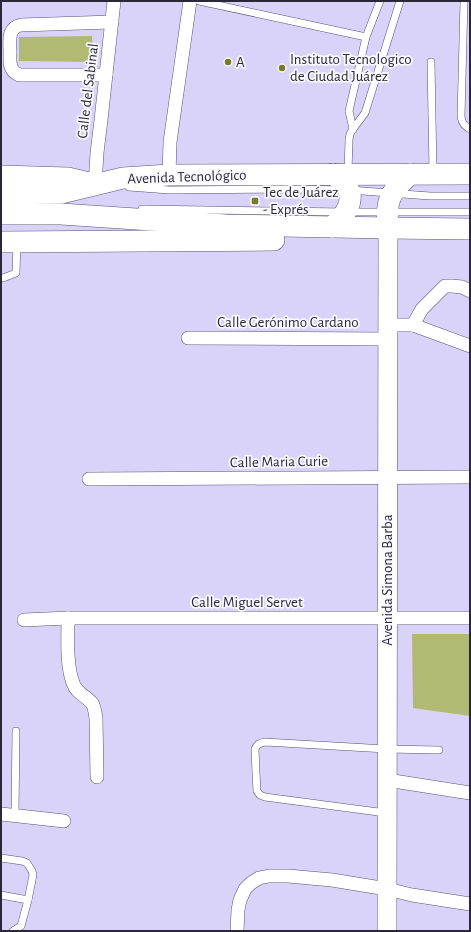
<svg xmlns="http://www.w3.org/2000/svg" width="471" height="932" viewBox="0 0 471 932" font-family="'Alegreya Sans',sans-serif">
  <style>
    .green { fill: #b1b973 }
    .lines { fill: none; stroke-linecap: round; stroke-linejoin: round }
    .service-casing { stroke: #584f77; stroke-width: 8 }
    .minor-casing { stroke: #584f77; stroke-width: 14 }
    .secondary-casing { stroke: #584f77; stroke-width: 20 }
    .primary-casing { stroke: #584f77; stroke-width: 22 }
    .service { stroke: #fff; stroke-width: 7 }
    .minor { stroke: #fff; stroke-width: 13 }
    .secondary { stroke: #fff; stroke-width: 19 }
    .primary { stroke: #fff; stroke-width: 21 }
    .poi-dot { fill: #757c26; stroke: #faf9fe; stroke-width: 1.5 }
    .labels { text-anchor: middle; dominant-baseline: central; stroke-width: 3.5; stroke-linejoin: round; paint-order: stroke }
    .poi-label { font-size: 15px; fill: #2b2739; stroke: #faf9fe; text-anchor: start }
    .street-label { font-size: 15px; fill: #2b2739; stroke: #faf9fe }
  </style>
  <rect width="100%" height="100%" fill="#dad3f9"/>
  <g class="green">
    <polygon points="92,36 93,62 19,61 19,37"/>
    <polygon points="412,634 470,634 470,716 413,708"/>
  </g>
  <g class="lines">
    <defs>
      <g id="service">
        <polyline points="199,1 366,37"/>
        <path d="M464 1 461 117C462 123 464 126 470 129"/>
        <polyline points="431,62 433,172"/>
        <polyline points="353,129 349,111 366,37 380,1"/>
        <polyline points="348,172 349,140 350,134 353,129 365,113 400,1"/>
        <polyline points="129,187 169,190 287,189 349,190 430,196 470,196"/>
        <polyline points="142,209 346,212 470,212"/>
        <polyline points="3,278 16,273 17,243"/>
        <path d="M386 813 265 797 260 795 257 791 256 773 255 749C257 744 260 743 265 742L386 749 439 750"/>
        <polyline points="15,815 16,731"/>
        <polyline points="1,858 22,861 27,863 32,871 33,875 28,900 21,926 13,931"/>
        <polyline points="1,895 28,900"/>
      </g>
      <g id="minor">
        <path d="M106 75H19C16 73 13 72 12 69 9 64 10 58 10 52 10 41 7 28 21 25L112 22"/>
        <polyline points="169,175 170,142 190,1"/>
        <polyline points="95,185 97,153 101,120 114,1"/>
        <polyline points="388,325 413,325 470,346"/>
        <polyline points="413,325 422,309 445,286 452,286 462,287 470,291"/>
        <polyline points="188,338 388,339"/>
        <polyline points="89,479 470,477"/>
        <path d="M68 618C68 638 66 664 73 683 76 693 86 696 92 703 95 708 95 713 96 718L97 777"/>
        <polyline points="24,620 68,618 470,618"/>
        <polyline points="387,780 470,793"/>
        <polyline points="1,814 64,821"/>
        <polyline points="237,931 238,910 240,900 245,889 251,883 259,878 269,876 288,876 332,880 387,889 412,895 470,904"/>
      </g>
      <polyline id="secondary" points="387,931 388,228"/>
      <g id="primary">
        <polyline points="1,176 68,178 89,183"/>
        <polyline points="1,194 61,193 123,178 169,175 470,174"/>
        <polyline points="1,214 61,214 226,225 388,228 470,229"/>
        <path d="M332 227C345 216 359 198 343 182 340 179 336 177 333 174"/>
        <path d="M388 228C387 216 386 202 394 191 398 185 404 180 410 174"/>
        <polyline points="1,242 274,240"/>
      </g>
    </defs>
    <use href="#service" class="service-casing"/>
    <use href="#minor" class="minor-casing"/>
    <use href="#secondary" class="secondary-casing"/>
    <use href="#primary" class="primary-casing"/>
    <use href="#service" class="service"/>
    <use href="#minor" class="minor"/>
    <use href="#secondary" class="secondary"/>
    <use href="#primary" class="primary"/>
  </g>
  <g class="poi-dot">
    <circle cx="228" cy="62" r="4"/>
    <circle cx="282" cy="68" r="4"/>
    <rect x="251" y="197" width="8" height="8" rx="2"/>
  </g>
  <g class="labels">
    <g class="poi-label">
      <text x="290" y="59">Instituto Tecnologico<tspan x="290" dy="17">de Ciudad Juárez</tspan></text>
      <text x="236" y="62">A</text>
      <text x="263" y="192">Tec de Juárez<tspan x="263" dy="17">- Exprés</tspan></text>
    </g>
    <g class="street-label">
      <text transform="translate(88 91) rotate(-83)">Calle del Sabinal</text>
      <text transform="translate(187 177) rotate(-2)">Avenida Tecnológico</text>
      <text x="288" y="322">Calle Gerónimo Cardano</text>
      <text transform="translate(279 462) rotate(-1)">Calle Maria Curie</text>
      <text transform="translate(387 580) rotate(-90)">Avenida Simona Barba</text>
      <text x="247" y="602">Calle Miguel Servet</text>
    </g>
  </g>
  <rect width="471" height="932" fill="none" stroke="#2b2739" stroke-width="4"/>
</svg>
